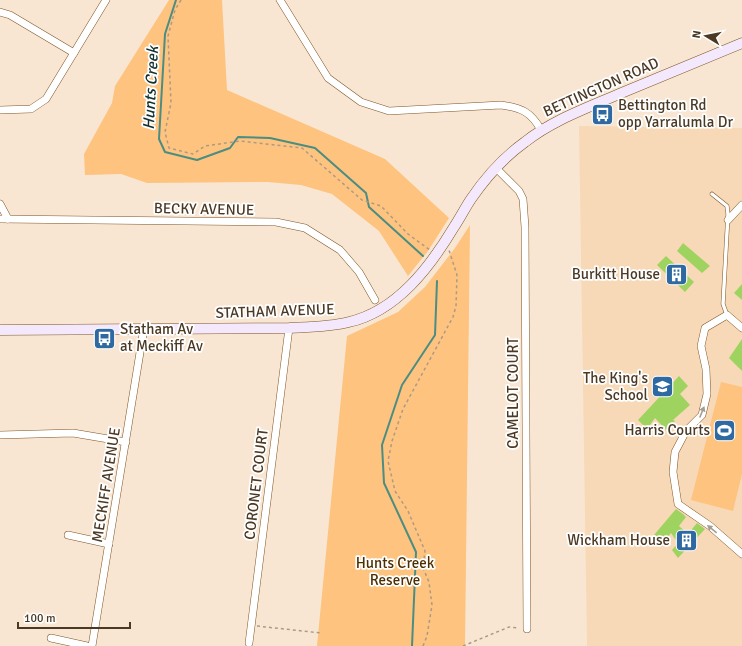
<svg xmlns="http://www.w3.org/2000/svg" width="742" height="646" viewBox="0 0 742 646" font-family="Signika,sans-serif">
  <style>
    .built { fill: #f8d9b7 }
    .green { fill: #fdc37f }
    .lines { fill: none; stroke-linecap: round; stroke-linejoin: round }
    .stream { stroke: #4c8d82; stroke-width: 2 }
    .building { fill: #9fd360 }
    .service-casing { stroke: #7e5625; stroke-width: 4.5 }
    .minor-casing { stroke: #7e5625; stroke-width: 8 }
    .secondary-casing { stroke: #7e5625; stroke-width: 11 }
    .path { stroke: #ad9a86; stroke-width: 1.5; stroke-dasharray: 3 3; stroke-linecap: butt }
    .service { stroke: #fff; stroke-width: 3.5 }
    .minor { stroke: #fff; stroke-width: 7 }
    .secondary { stroke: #f3e8fc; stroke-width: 10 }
    .oneway { fill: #a59c92 }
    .labels { text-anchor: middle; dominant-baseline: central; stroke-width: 3.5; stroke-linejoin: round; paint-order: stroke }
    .street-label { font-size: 15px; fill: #4b3924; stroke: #fff }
    .poi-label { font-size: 15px; fill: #4b3924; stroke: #fff; text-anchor: end }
    .park-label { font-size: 15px; fill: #4e2e00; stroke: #fff }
    .water-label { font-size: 16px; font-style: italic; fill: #12312f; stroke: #fff }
  </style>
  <rect width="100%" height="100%" fill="#f9e6d2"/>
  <polygon class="built" points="579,126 742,128 742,646 587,646"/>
  <g class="green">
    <polygon points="169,0 222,0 227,90 385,159 449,218 428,251 408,276 379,231 332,194 301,185 268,182 147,183 121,174 85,175 84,154 112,103 115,86"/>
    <polygon points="470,225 465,646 317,646 347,336 398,312 425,287 455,248"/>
    <polygon points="721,382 742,387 742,474 733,511 691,500"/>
  </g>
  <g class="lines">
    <g class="stream">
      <polyline points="176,0 165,34 159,139 165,152 197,160 230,148 238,137 270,138 315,148 366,193 369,207 423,256"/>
      <polyline points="412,646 416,552 384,483 382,445 402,385 435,335 437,281"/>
    </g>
  </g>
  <g class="building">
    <polygon points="683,243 710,266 702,273 677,251"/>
    <polygon points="666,256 694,282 685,292 657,265"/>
    <polygon points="742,284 742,300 734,293"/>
    <polygon points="742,339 742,371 729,358"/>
    <polygon points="679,376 688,386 680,394 690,405 673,420 675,421 666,430 655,418 647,429 638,420"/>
    <polygon points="676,509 683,514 686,517 679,526 688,534 697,523 705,529 678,558 672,550 678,543 671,533 663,543 654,535"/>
  </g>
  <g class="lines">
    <defs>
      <polyline id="service" points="712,194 727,206 728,214 723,304 727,315"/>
      <g id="minor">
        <path d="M280 0 328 78 361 102 389 111 501 105C522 108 531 112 541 130"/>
        <polyline points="0,12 10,15 74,53"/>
        <polyline points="0,110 31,109 46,99 106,0"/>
        <polyline points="496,168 519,191 523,199 525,227 527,629"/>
        <polyline points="0,204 8,219"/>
        <polyline points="0,219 276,222 305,228 340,250 359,272 375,300"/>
        <polyline points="728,220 742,205"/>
        <polyline points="742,328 727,315 705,328 701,346 706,369 707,394 702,415 686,431 675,452 673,472 678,504 710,526 742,554"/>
        <polyline points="0,435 73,433 126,442"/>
        <polyline points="68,535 109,544"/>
        <polyline points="51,638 87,646"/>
        <polyline points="249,643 289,328"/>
        <polyline points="92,646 144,328"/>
      </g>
      <path id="secondary" d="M0 330 289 328C309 327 330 327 349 322 397 311 430 267 454 227 460 218 465 208 471 199 486 177 504 157 525 142 553 120 587 108 619 94 660 77 701 60 742 43"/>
    </defs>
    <use href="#service" class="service-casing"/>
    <use href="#minor" class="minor-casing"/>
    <use href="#secondary" class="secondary-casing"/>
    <g class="path">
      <polyline points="181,0 175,10 168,36 171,103 165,132 169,148 193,154 205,146 240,141 302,148 362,200 381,206 408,234 430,250"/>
      <polyline points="257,626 321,633"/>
      <polyline points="423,646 427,636 432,605 429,582 423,568 425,551 408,511 395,491 388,461 392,441 403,409 453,317 456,306 457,275 449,250"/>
      <polyline points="463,646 509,627 519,628"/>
    </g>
    <use href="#service" class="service"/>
    <use href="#minor" class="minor"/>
    <use href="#secondary" class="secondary"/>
  </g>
  <defs><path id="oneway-solid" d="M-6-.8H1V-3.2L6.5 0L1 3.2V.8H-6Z"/></defs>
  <g class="oneway">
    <use href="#oneway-solid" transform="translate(702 412) rotate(-68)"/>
    <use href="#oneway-solid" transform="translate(712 529) rotate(-141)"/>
  </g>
  <defs>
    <symbol id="bus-square" viewBox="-11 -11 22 22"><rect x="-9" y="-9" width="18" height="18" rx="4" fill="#2e69a1" stroke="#fff"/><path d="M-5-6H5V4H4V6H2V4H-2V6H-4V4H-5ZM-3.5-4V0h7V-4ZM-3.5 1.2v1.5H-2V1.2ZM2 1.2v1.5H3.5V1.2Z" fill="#fff"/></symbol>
    <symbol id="building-square" viewBox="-11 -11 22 22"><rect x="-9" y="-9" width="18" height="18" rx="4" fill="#2e69a1" stroke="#fff"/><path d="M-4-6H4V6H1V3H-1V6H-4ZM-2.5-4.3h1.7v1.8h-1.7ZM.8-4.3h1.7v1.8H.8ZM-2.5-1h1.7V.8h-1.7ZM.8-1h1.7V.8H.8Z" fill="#fff"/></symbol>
    <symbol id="school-square" viewBox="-11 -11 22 22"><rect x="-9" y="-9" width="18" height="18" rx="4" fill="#2e69a1" stroke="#fff"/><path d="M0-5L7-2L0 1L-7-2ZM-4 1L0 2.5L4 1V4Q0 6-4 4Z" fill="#fff"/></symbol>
    <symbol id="stadium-square" viewBox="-11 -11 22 22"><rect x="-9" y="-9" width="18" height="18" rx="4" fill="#2e69a1" stroke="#fff"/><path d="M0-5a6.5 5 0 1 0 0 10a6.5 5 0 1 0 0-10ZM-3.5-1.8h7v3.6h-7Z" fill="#fff"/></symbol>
  </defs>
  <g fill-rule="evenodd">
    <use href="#bus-square" x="590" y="102" width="25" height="25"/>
    <use href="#building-square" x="664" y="262" width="25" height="25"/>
    <use href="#bus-square" x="92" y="326" width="25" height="25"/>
    <use href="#school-square" x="650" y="374" width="25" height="25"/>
    <use href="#stadium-square" x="712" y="418" width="25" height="25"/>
    <use href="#building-square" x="674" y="528" width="25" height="25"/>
  </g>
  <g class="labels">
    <g class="street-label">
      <text transform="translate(601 87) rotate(-24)">BETTINGTON ROAD</text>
      <text transform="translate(204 209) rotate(1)">BECKY AVENUE</text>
      <text transform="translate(275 311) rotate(-2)">STATHAM AVENUE</text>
      <text transform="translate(513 393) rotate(-90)">CAMELOT COURT</text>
      <text transform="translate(256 484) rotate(-83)">CORONET COURT</text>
      <text transform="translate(106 485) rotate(-81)">MECKIFF AVENUE</text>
    </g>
    <g class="poi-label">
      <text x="618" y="105" text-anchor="start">Bettington Rd<tspan x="618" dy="17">opp Yarralumla Dr</tspan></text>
      <text x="660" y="274">Burkitt House</text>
      <text x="120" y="329" text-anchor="start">Statham Av<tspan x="120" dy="17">at Meckiff Av</tspan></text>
      <text x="648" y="378">The King's<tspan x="648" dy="17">School</tspan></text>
      <text x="710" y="430">Harris Courts</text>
      <text x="670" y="540">Wickham House</text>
    </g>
    <g class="park-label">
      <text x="395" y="563">Hunts Creek<tspan x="395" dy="17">Reserve</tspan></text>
    </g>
    <g class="water-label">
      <text transform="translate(151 88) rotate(-87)">Hunts Creek</text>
    </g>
  </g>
  <g transform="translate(706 36) rotate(280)" stroke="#ffffff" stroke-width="3" paint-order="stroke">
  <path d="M0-3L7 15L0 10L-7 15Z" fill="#4b3924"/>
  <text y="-6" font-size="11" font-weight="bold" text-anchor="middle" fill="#4b3924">N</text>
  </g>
  <path d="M18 622v6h112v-6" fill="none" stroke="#4b3924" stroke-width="2"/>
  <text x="24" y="622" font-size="12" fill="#4b3924" stroke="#ffffff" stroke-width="3" paint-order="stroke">100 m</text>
</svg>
